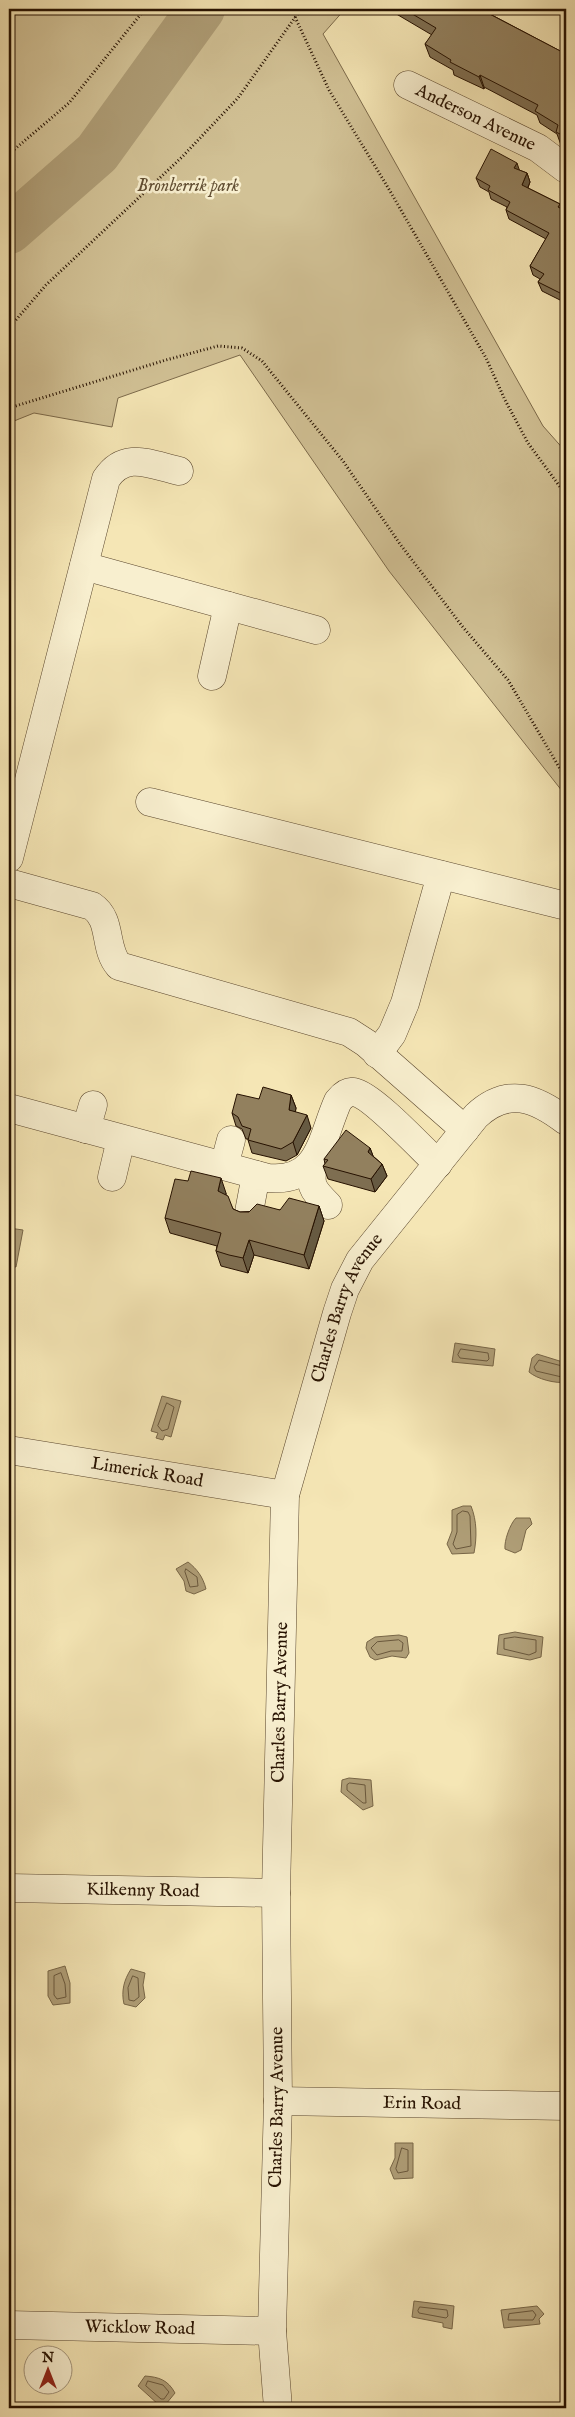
<svg xmlns="http://www.w3.org/2000/svg" width="575" height="2417" viewBox="0 0 575 2417" font-family="'IM FELL English',serif">
  <style>
    .green { fill: #d2c296; stroke: #7c6a4b }
    .water { fill: #af9e77; stroke: #786647 }
    .lines { fill: none; stroke-linecap: round; stroke-linejoin: round }
    .shore { stroke: #6a583c; stroke-width: 1 }
    .river { stroke: #af9e77; stroke-width: 48 }
    .minor-casing { stroke: #5a462d; stroke-width: 29 }
    .path { stroke: #261100; stroke-width: 3; stroke-dasharray: 1 2.5; stroke-linecap: butt }
    .minor { stroke: #f8efcf; stroke-width: 28 }
    .wall { fill: #7e6e51; stroke: #261100 }
    .shaded-wall { fill: #665a42; stroke: #261100 }
    .building { fill: #92805e; stroke: #261100 }
    .labels { text-anchor: middle; dominant-baseline: central; stroke-width: 5; stroke-linejoin: round; paint-order: stroke }
    .street-label { font-size: 18px; fill: #261100; stroke: #f8efcf }
    .park-label { font-size: 18px; font-style: italic; fill: #624f34; stroke: #f8efcf }
  </style>
  <rect width="100%" height="100%" fill="#f5e6b5"/>
  <filter id="stains"><feTurbulence type="fractalNoise" baseFrequency=".004" numOctaves="4"/><feColorMatrix values="0 0 0 0 .2 0 0 0 0 .09 0 0 0 0 .02 0 0 0 .5 -.17"/></filter>
  <radialGradient id="worn" r=".72"><stop offset=".6" stop-color="#630" stop-opacity="0"/><stop offset="1" stop-color="#630" stop-opacity=".3"/></radialGradient>
  <polygon class="green" points="9,9 345,9 323,34 543,426 566,452 566,796 389,571 240,355 118,398 112,427 34,413 9,423"/>
  <g class="water">
    <polygon points="9,1228 23,1230 16,1267 9,1266"/>
    <polygon points="455,1343 495,1349 493,1366 452,1362"/>
    <path d="M537 1354 566 1363V1382C556 1384 537 1379 529 1372L532 1358Z"/>
    <polygon points="162,1396 181,1401 171,1437 165,1435 163,1440 156,1438 158,1433 151,1431"/>
    <path d="M463 1506H471C477 1521 477 1537 474 1553L452 1554 447 1544 452 1531V1510Z"/>
    <path d="M516 1518H530L532 1524 526 1530 521 1550 515 1553 505 1549C504 1541 510 1524 516 1518Z"/>
    <path d="M188 1562C197 1569 203 1577 206 1589L194 1594 186 1591 184 1581 176 1569Z"/>
    <polygon points="515,1632 543,1637 541,1657 530,1660 497,1654 499,1635"/>
    <polygon points="399,1635 407,1637 409,1653 406,1658 392,1656 375,1660 370,1657 366,1648 367,1642 375,1637"/>
    <polygon points="349,1778 371,1780 373,1806 363,1810 341,1792 342,1780"/>
    <polygon points="65,1966 70,1983 70,2003 53,2005 48,1996 48,1971"/>
    <path d="M131 1969 145 1973 143 1985 145 1998 136 2007 124 2004C121 1991 124 1980 131 1969Z"/>
    <polygon points="395,2143 413,2143 413,2178 394,2179 390,2169 395,2158"/>
    <polygon points="414,2301 454,2306 452,2329 443,2327 443,2323 412,2317"/>
    <polygon points="537,2306 544,2314 539,2319 540,2324 504,2328 501,2310"/>
    <path d="M145 2376C159 2377 168 2380 175 2393L166 2404 159 2405 138 2386Z"/>
  </g>
  <g class="lines">
    <g class="shore">
      <polygon points="461,1349 488,1353 489,1359 487,1361 460,1358 458,1355"/>
      <polyline points="566,1367 539,1360 534,1367 536,1371 566,1378"/>
      <polygon points="167,1403 174,1407 168,1429 162,1431 158,1426"/>
      <polygon points="463,1511 468,1512 470,1516 471,1546 456,1549 453,1544 457,1532 457,1515"/>
      <polygon points="186,1569 197,1577 198,1586 190,1587 185,1572"/>
      <polygon points="515,1637 536,1640 536,1652 529,1655 504,1649 504,1639"/>
      <polygon points="399,1640 403,1643 402,1651 391,1651 377,1655 371,1648 377,1642"/>
      <polygon points="350,1783 365,1785 366,1803 363,1803 347,1790 347,1785"/>
      <polygon points="61,1973 65,1984 66,1997 57,1999 54,1995 54,1976"/>
      <polygon points="133,1976 138,1978 139,1997 134,2001 129,2000 128,1988"/>
      <polygon points="402,2148 408,2150 408,2171 398,2173 396,2169"/>
      <polygon points="420,2307 447,2310 448,2316 446,2318 419,2313 418,2311"/>
      <polygon points="533,2311 536,2315 533,2320 508,2320 509,2314"/>
      <polygon points="148,2381 163,2385 169,2392 164,2399 161,2399 146,2386"/>
    </g>
    <polyline class="river" points="9,230 97,153 201,9"/>
    <defs>
      <g id="minor">
        <path id="s1" d="M408 85 538 148 566 169"/>
        <polyline points="84,566 316,630"/>
        <polyline points="212,676 228,606"/>
        <polyline points="150,802 566,906"/>
        <path d="M9 858 106 479C125 450 151 465 179 471"/>
        <path d="M9 883 92 906C113 920 103 948 119 966L349 1032 366 1043 465 1130"/>
        <polyline points="377,1054 392,1034 405,1003 441,875"/>
        <path d="M9 1108 268 1178C320 1183 321 1139 338 1101 342 1096 348 1091 354 1092 372 1095 422 1149 438 1164"/>
        <polyline points="86,1129 93,1105"/>
        <path d="M314 1161C309 1185 311 1188 328 1205"/>
        <polyline points="224,1166 231,1140"/>
        <polyline points="112,1177 121,1139"/>
        <polyline points="249,1212 256,1175"/>
        <path id="s2" d="M9 1450 285 1495"/>
        <path id="s3" d="M9 1888 276 1893"/>
        <path id="s4" d="M278 2101 566 2106"/>
        <path id="s5" d="M9 2325 272 2331"/>
        <path id="s6" d="M278 2408 272 2331 278 2101 276 1893 285 1495 337 1313 345 1289 360 1260 476 1116C508 1086 536 1098 566 1121"/>
      </g>
    </defs>
    <use href="#minor" class="minor-casing"/>
    <g class="path">
      <polyline points="295,17 329,90 390,191 486,358 505,400 528,443 566,495"/>
      <polyline points="9,154 69,103 145,9"/>
      <polyline points="9,328 46,285 182,157 238,98 301,9"/>
      <polyline points="9,408 166,360 218,346 242,348 262,361 343,461 400,544 462,626 508,680 566,779"/>
    </g>
    <use href="#minor" class="minor"/>
  </g>
  <g class="wall">
    <polygon points="392,9 487,9 488,12 488,13 566,54 566,147 561,145 557,134 540,123 537,115 484,87 484,89 454,75 453,70 430,57 425,44 432,35 393,12"/>
    <polygon points="519,170 527,173 530,182 528,188 560,204 561,208 566,211 566,303 542,291 538,282 540,279 533,275 530,266 546,239 509,219 506,210 507,207 491,199 489,192 480,187 476,178"/>
    <polygon points="291,1095 296,1108 295,1112 311,1128 297,1155 286,1161 252,1153 248,1140 248,1139 246,1139 242,1129 236,1126 232,1113 259,1099"/>
    <polygon points="370,1148 373,1156 382,1164 387,1176 375,1192 328,1179 323,1166 325,1164 324,1159"/>
    <polygon points="226,1193 226,1195 233,1209 240,1212 280,1210 319,1206 324,1221 309,1269 254,1255 248,1273 221,1266 216,1251 217,1246 170,1233 165,1218"/>
  </g>
  <g class="shaded-wall">
    <polygon points="480,9 487,9 488,12 484,22"/>
    <polygon points="480,75 484,87 484,89 479,77"/>
    <polygon points="517,163 520,172 514,168"/>
    <polygon points="527,173 530,182 525,194 522,185"/>
    <polygon points="291,1095 296,1108 294,1123 289,1110"/>
    <polygon points="307,1115 311,1128 297,1155 293,1142"/>
    <polygon points="370,1148 375,1161 368,1152"/>
    <polygon points="382,1164 387,1176 375,1192 371,1179"/>
    <polygon points="221,1178 226,1193 224,1206 218,1191"/>
    <polygon points="319,1206 324,1221 309,1269 304,1255"/>
    <polygon points="249,1240 254,1255 248,1273 243,1258"/>
  </g>
  <g class="building">
    <polygon points="404,9 480,9 566,54 566,137 556,132 558,125 535,111 538,105 480,75 479,77 450,62 451,60 425,44 436,28"/>
    <polygon points="491,149 517,163 514,168 527,173 522,185 560,204 558,207 566,211 566,296 538,282 544,274 530,266 549,233 506,210 510,202 488,190 490,186 476,178"/>
    <polygon points="263,1087 291,1095 289,1110 307,1115 293,1142 281,1149 248,1140 251,1129 242,1126 238,1117 232,1113 237,1094 259,1099"/>
    <polygon points="346,1130 370,1148 368,1152 382,1164 371,1179 323,1166 328,1160 324,1159"/>
    <polygon points="191,1171 221,1178 218,1191 228,1196 233,1209 240,1212 249,1212 257,1204 280,1210 289,1198 319,1206 304,1255 249,1240 243,1258 229,1255 216,1251 221,1233 165,1218 175,1179 188,1181"/>
  </g>
  <g class="labels">
    <g class="street-label">
      <text stroke="none"><textPath href="#s1" startOffset="75">Anderson Avenue</textPath></text>
      <text stroke="none"><textPath href="#s6" startOffset="1111">Charles Barry Avenue</textPath></text>
      <text stroke="none"><textPath href="#s2" startOffset="140">Limerick Road</textPath></text>
      <text stroke="none"><textPath href="#s6" startOffset="706">Charles Barry Avenue</textPath></text>
      <text stroke="none"><textPath href="#s3" startOffset="134">Kilkenny Road</textPath></text>
      <text stroke="none"><textPath href="#s4" startOffset="144">Erin Road</textPath></text>
      <text stroke="none"><textPath href="#s6" startOffset="301">Charles Barry Avenue</textPath></text>
      <text stroke="none"><textPath href="#s5" startOffset="131">Wicklow Road</textPath></text>
    </g>
    <g class="park-label">
      <text x="188" y="186">Bronberrik park</text>
    </g>
  </g>
  <rect width="575" height="2417" fill="none" stroke="#f5e6b5" stroke-width="30"/>
  <rect x="10" y="10" width="555" height="2397" fill="none" stroke="#261100" stroke-width="2.5"/>
  <rect x="15" y="15" width="545" height="2387" fill="none" stroke="#261100"/>
  <g transform="translate(48 2370)"><circle r="24" fill="#f8efcf" stroke="#a4967c"/>
  <path d="M0-4L9 19L0 12L-9 19Z" fill="#8f2418"/>
  <text y="-8" font-size="14" font-weight="bold" text-anchor="middle" fill="#261100">N</text>
  </g>
  <rect width="100%" height="100%" filter="url(#stains)"/>
  <rect width="100%" height="100%" fill="url(#worn)"/>
</svg>
